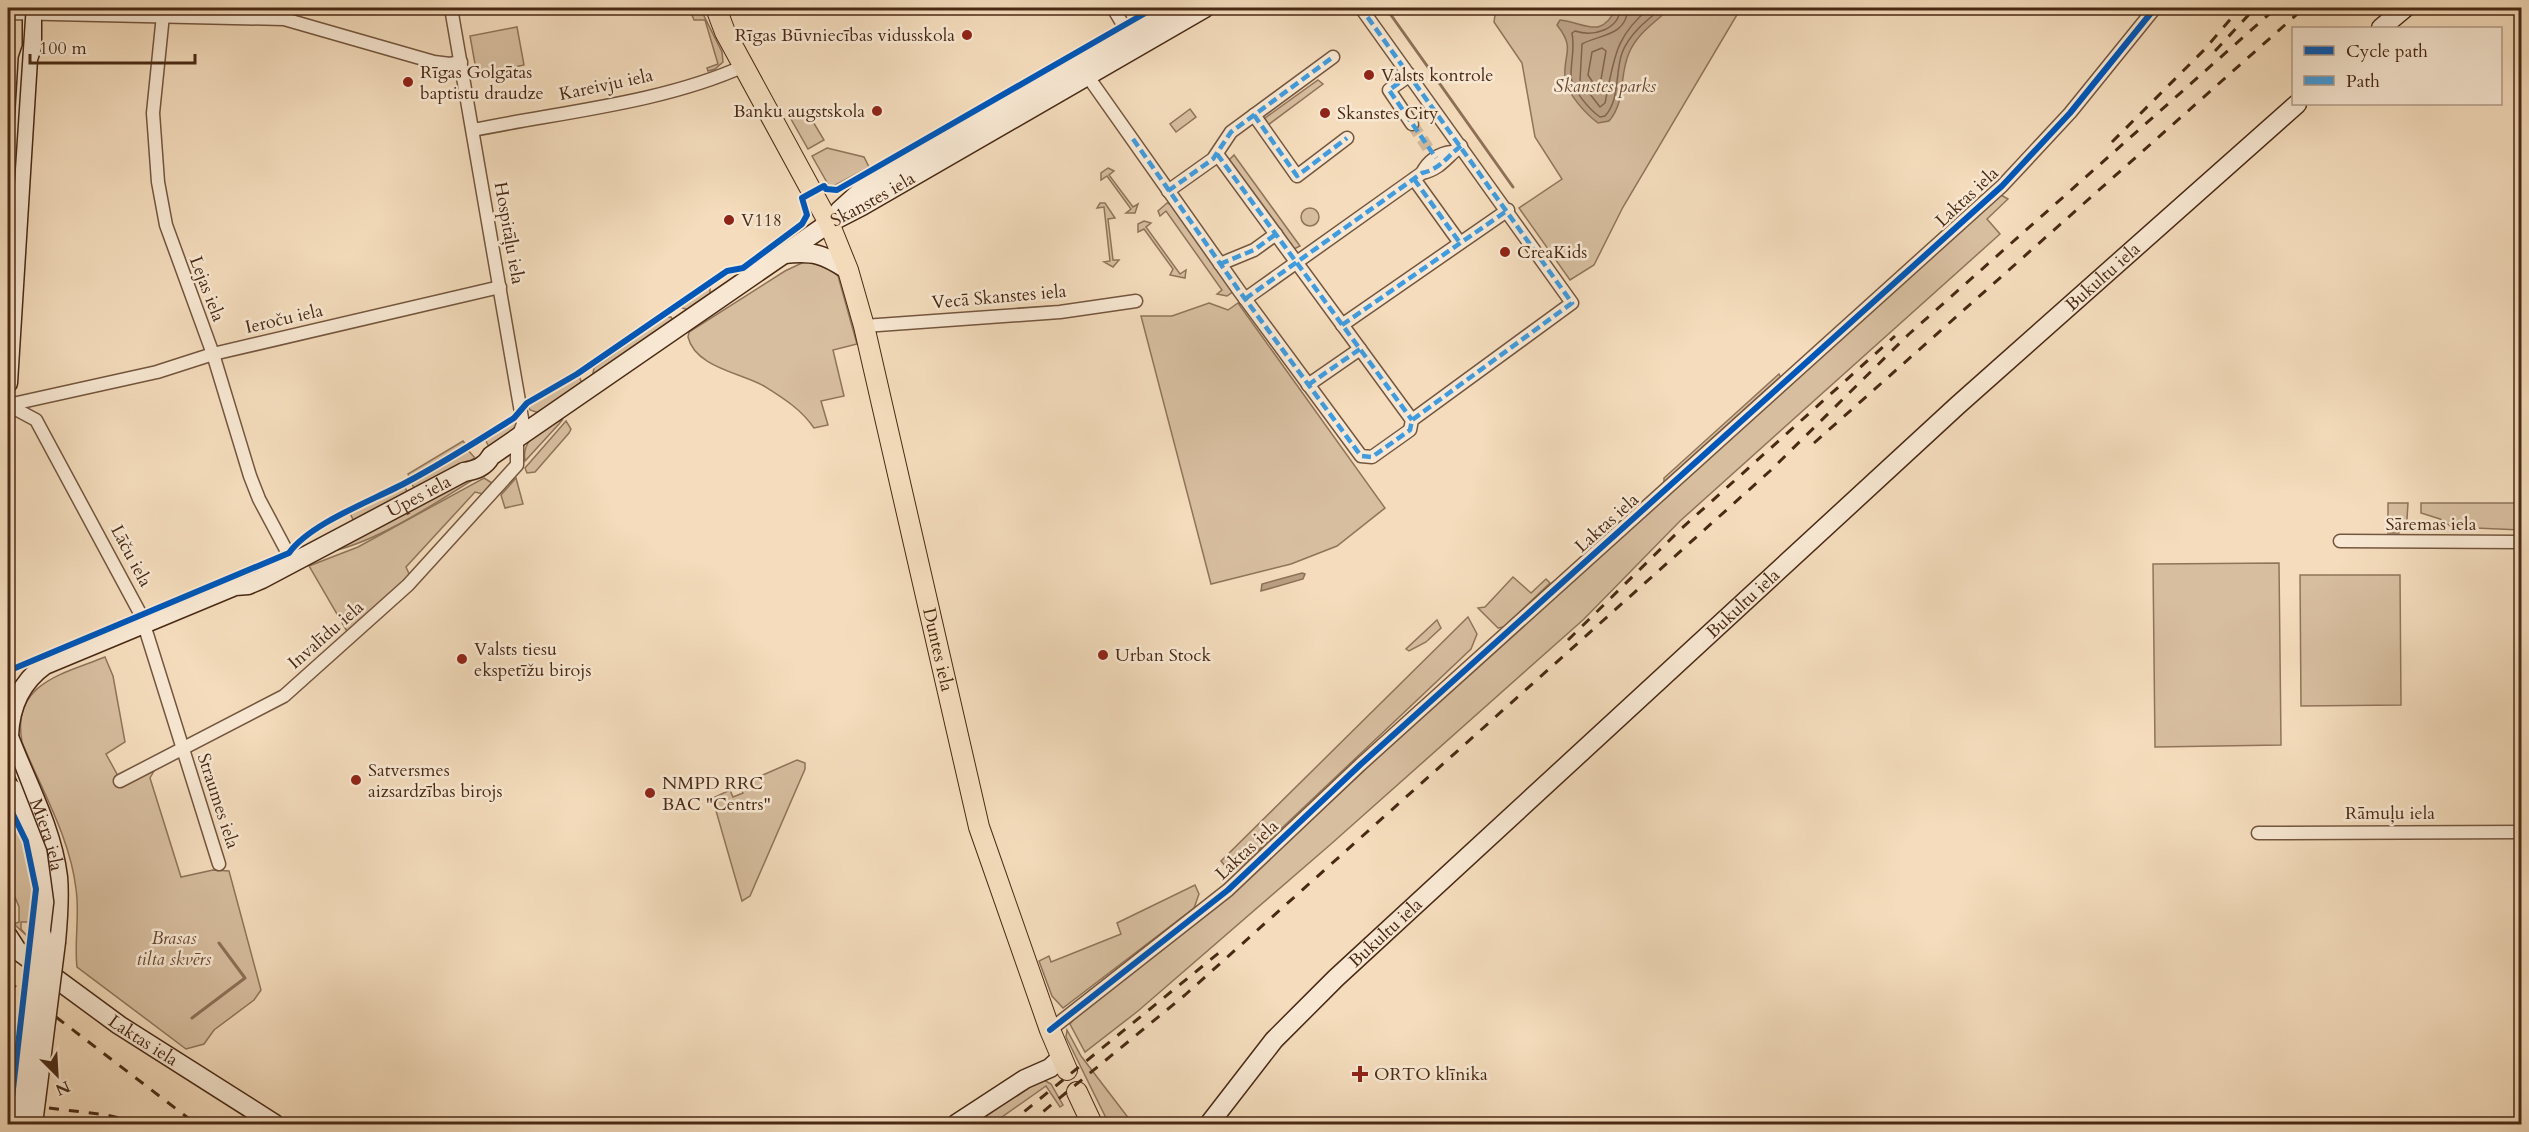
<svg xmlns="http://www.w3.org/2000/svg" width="2529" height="1132" viewBox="0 0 2529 1132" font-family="Cardo,serif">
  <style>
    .green { fill: #d7be9f; stroke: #90745a; stroke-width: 1.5 }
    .water { fill: #ba9f83; stroke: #8d7057; stroke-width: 1.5 }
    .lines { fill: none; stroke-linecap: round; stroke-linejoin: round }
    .shore { stroke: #82644c; stroke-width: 1.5 }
    .stream { stroke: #8d7057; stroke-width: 3 }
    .street-tunnel { stroke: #d2b89a; stroke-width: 12; stroke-dasharray: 12 6; stroke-linecap: butt }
    .street-casing { stroke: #74563e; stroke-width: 15 }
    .secondary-casing { stroke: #492914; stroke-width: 21 }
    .primary-casing { stroke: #492914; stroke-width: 22 }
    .street { stroke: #f8e8d3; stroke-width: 12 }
    .secondary { stroke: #f8e8d3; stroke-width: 18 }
    .primary { stroke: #f4dcbc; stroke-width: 20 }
    .tram { stroke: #492914; stroke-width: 1.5 }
    .rail { stroke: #492914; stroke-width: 3; stroke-dasharray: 10 10; stroke-linecap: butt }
    .secondary-bridge-casing { stroke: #492914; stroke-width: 21; stroke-linecap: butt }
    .secondary-bridge { stroke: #f8e8d3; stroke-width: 18 }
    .quiet { stroke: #409cde; stroke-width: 4.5; stroke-dasharray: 9 4.5; stroke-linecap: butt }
    .cycleway-casing { stroke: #f8e8d3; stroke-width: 10 }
    .cycleway { stroke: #0057b8; stroke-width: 6 }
    .poi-dot { fill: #8f2418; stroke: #f8e8d3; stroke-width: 2 }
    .labels { text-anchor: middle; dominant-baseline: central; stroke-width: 5; stroke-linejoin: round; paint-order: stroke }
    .poi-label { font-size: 18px; fill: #492914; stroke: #f8e8d3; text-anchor: start }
    .street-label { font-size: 18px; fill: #492914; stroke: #f8e8d3 }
    .park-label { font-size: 18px; font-style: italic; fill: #654730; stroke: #f8e8d3 }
  </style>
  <rect width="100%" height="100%" fill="#f4dcbc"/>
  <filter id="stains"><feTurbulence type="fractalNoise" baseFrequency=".00333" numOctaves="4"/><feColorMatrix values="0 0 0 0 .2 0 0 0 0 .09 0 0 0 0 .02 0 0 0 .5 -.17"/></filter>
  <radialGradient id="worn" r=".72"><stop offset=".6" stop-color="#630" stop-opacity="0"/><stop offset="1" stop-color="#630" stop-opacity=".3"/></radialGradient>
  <g class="green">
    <polygon points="689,8 700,8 722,52 723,62 715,69 708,71 707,68 718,64 705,20 694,20"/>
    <polygon points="1496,8 1741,8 1623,207 1594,265 1570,280 1519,208 1562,179 1535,137 1522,63 1494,22"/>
    <polygon points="517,27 524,65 477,75 470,36"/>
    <polygon points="1318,80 1323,84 1268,125 1265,118"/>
    <polygon points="1190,109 1196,117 1176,132 1170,124"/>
    <polygon points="806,110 824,140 808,149 791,119"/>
    <polygon points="827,148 864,157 869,167 832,187 829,186 812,156"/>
    <polygon points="1234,155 1300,246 1294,249 1228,161"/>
    <polygon points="1108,168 1114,171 1109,175 1133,207 1138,204 1135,213 1126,213 1131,209 1107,176 1101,180 1101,173"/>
    <polygon points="2001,195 2008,199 1987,219 2000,234 1680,521 1584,619 1331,844 1138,1011 1085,1052 1070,1024 1074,1019 1230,896 1403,734"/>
    <polygon points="1100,203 1105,203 1115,218 1108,219 1113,260 1119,260 1113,267 1104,262 1110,261 1104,207 1097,208"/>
    <polygon points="1167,203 1173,205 1234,291 1227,296 1217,294 1222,290 1166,211 1160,216 1158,211"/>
    <circle cx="1310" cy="217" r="9"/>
    <polygon points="1144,221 1151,223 1146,227 1180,274 1186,270 1185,278 1170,275 1173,269 1144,229 1138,232 1138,224"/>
    <path d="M806 261 828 268 838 276 857 344 833 350 844 396 821 401 828 425 814 428C801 409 783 398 764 386 741 373 695 367 688 337L689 332 785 271Z"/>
    <polygon points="710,286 710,294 689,310 682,308 681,305"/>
    <polygon points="1209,303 1228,310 1238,303 1385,508 1337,546 1291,564 1211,584 1141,316 1172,316"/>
    <polygon points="666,317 671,317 673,320 595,375 593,373 594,368"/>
    <polygon points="1779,374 1781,378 1664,484 1664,478"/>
    <polygon points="579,376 583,386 542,414 530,410 528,405"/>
    <path d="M563 419 559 424 525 461C521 438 543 428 563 419Z"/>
    <polygon points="517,420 517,428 489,447 485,439"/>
    <polygon points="566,421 571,429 569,433 535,472 527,473 525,468"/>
    <polygon points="463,441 466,445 410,478 408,474"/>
    <polygon points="467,449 475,458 416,492 411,482"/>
    <path d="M483 469 482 474C440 500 381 540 333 551Z"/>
    <polygon points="484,478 492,483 483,494 475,492 406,567 410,576 348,633 309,566 358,547"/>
    <polygon points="516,478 523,504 505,508 501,495"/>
    <polygon points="404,485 409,496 355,524 350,513"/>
    <polygon points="2388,503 2408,503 2407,519 2399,533 2388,533"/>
    <polygon points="2421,503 2521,503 2521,530 2452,527 2440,519 2421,513"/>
    <polygon points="2279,563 2281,745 2155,747 2153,564"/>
    <polygon points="2300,575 2400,575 2401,705 2301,706"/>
    <polygon points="1513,577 1531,593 1546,579 1550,583 1504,627 1498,628 1478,608 1485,607"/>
    <polygon points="1468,617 1477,634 1471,649 1246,862 1236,870 1226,867 1221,861"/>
    <polygon points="1437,620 1441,628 1426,642 1409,651 1406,649"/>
    <path d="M105 657 113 676 125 742 106 754 123 785 154 771 150 778 181 877 213 870 229 871 261 990 254 1000 214 1030 204 1044 186 1049 77 967C74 941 80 915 76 889 70 837 41 789 22 742 11 683 63 674 105 657Z"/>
    <polygon points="797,760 805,763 805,769 750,896 742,901 714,804 718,802 715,797 730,790 733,797 743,793 740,785"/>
    <path d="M8 808C32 840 35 885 30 922H21V929L27 936 14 924 19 922V907L8 880Z"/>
    <polygon points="1195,885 1199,894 1194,908 1063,1008 1052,996 1039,961 1049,956 1051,962 1121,934 1117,923"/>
    <polygon points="1067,1030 1081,1056 1133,1124 1109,1124 1066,1037"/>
    <polygon points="1042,1079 1051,1084 1063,1105 1060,1107 1046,1086 992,1124 970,1124"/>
  </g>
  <g class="water">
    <path d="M1616 8H1670C1656 22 1637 33 1629 53 1619 75 1626 102 1609 121L1598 123C1586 114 1567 94 1565 78 1563 53 1576 49 1557 25L1560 20C1584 22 1601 41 1616 8Z"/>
    <polygon points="1302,573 1305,574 1303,579 1261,591 1262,584"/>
  </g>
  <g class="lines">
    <g class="shore">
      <path d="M1621 8C1618 30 1594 37 1575 31L1572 33C1575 49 1571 60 1571 75 1571 89 1590 110 1600 117L1605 116C1620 100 1615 73 1622 53 1629 34 1647 20 1662 8"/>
      <path d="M1628 8C1626 37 1600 34 1582 44L1580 81 1600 107 1605 103C1614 61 1614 36 1650 8"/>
      <polygon points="1602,48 1606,51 1600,85 1596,87 1588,75 1592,52"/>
    </g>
    <g class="stream">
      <polyline points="1386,8 1513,187"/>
      <polyline points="192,1018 245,978 219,943"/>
    </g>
    <polyline class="street-tunnel" points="1412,124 1428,148"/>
    <defs>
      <g id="street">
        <polyline points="1113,8 1128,33"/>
        <polyline points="8,13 284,19 434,62 450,64 461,62"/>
        <polyline points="163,15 153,113 158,182 166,225 213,354 250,476 259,499 292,561"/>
        <polyline points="1084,71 1240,292 1361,456 1372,457 1410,430 1412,420 1572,303 1361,8"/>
        <polyline points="1410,75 1389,90 1412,124"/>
        <polyline points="1254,115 1297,176 1347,138"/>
        <path d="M473 130C561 112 662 103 744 66"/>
        <polyline points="1217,154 1412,420"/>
        <path d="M1422 173C1428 161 1439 153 1452 152"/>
        <polyline points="1414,179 1460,243"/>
        <polyline points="1168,191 1213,159 1231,132 1333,57"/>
        <polyline points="1220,264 1254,250 1276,234"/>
        <path d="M1245 299 1422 173C1441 169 1447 156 1461 146"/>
        <polyline points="1342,325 1508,210"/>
        <polyline points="864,326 1060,312 1136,301"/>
        <polyline points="1308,385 1360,349"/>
        <polyline points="8,405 36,420 141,615 219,864"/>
        <polyline points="8,405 157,372 213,354 500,287"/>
        <polyline points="2340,541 2522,542"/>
        <polyline points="120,781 284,696 408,585 517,465 517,439 523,424 451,8"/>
        <polyline points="2258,833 2522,832"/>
        <polyline points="1050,1030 1228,890 1360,765 2002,186 2070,113 2155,8"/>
      </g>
      <g id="secondary">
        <polyline points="2381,28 2405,8"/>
        <polyline points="839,211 872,181 1172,8"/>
        <path d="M784 254C814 251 823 254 848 270"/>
        <polyline points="8,383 28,59 32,47 32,8"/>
        <path id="s1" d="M8 734C25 780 52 827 58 877 60 899 58 920 56 942"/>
        <path id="s2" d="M9 736C10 708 21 682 45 665L235 586 248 585 262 579 464 472C476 470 485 467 491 456L829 223 862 206 1205 8"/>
        <path d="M12 789C35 841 51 876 42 935"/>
        <path id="s3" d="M8 936 17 950 119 1025 275 1124"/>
        <polyline points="956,1124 1025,1079 1050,1068 1061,1058"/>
        <path id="s4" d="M1209 1124 1274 1040 1336 978 1958 405 2297 104"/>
      </g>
      <g id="primary">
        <path id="s5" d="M716 8 725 32 829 223 848 270 864 326 979 827 1050 1030 1067 1070"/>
        <polyline points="1077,1092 1092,1124"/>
      </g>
    </defs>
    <use href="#street" class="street-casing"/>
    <use href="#secondary" class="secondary-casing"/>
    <use href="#primary" class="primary-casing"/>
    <use href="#street" class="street"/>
    <use href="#secondary" class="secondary"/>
    <use href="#primary" class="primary"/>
    <g class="tram">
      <polyline points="8,278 26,8"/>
      <polyline points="8,750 47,850 54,902 28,1124"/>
    </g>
    <g class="rail">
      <polyline points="2215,51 2255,8"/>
      <polyline points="2112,142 2204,50 2240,8"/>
      <polyline points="1814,443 2304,8"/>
      <polyline points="1568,640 1682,528 1895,336"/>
      <polyline points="8,981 22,992"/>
      <polyline points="56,1017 196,1124"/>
      <polyline points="8,1107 12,1107"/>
      <polyline points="49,1108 107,1115 143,1124"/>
      <polyline points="1009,1124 1226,947"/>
      <polyline points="1028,1124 1185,995 1770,471 1909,334 2276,8"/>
    </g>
    <defs>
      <g id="secondary-bridge">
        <polyline points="18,1124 42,935"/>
        <polyline points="33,1124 56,942"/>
      </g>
    </defs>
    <use href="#secondary-bridge" class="secondary-bridge-casing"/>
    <use href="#secondary-bridge" class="secondary-bridge"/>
    <g class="quiet">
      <polyline points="1410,75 1389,90 1436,158"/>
      <polyline points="1254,115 1297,176 1347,138"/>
      <polyline points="1133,139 1240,292 1361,456 1372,457 1410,430 1412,420 1572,303 1361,8"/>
      <polyline points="1217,154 1412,420"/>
      <polyline points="1414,179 1460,243"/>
      <polyline points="1168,191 1213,159 1231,132 1333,57"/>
      <polyline points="1220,264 1254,250 1276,234"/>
      <path d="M1245 299 1422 173C1441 169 1447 156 1461 146"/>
      <polyline points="1342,325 1508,210"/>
      <polyline points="1308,385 1360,349"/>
    </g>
    <defs>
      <g id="cycleway">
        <path d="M8 671 289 553C310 523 374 500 407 482 443 463 479 440 514 418L527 403 577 374 727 271 743 268 802 224 807 215 802 198 824 186 826 189 837 190 1154 8"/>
        <polyline points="8,804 26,841 36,889 9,1124"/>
        <polyline points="1050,1030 1228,890 1360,765 2002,186 2070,113 2155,8"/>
      </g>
    </defs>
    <use href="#cycleway" class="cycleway-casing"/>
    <use href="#cycleway" class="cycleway"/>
  </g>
  <g class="poi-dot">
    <circle cx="967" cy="35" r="6"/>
    <circle cx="1369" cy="75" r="6"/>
    <circle cx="408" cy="82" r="6"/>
    <circle cx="877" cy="111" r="6"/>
    <circle cx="1325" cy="113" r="6"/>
    <circle cx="729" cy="220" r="6"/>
    <circle cx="1505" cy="252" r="6"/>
    <circle cx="1103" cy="655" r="6"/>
    <circle cx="462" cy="659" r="6"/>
    <circle cx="356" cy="780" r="6"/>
    <circle cx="650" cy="793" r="6"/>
    <path d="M1357 1065h6v6h6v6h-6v6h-6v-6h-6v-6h6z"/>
  </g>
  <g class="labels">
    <g class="poi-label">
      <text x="955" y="35" text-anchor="end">Rīgas Būvniecības vidusskola</text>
      <text x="420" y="72">Rīgas Golgātas<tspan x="420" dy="21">baptistu draudze</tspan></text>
      <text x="1381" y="75">Valsts kontrole</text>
      <text x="865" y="111" text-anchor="end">Banku augstskola</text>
      <text x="1337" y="113">Skanstes City</text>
      <text x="741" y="220">V118</text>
      <text x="1517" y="252">CreaKids</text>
      <text x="474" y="649">Valsts tiesu<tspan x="474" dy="21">ekspetīžu birojs</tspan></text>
      <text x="1115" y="655">Urban Stock</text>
      <text x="368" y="770">Satversmes<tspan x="368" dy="21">aizsardzības birojs</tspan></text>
      <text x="662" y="783">NMPD RRC<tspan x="662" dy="21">BAC "Centrs"</tspan></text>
      <text x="1374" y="1074">ORTO klīnika</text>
    </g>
    <g class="street-label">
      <text transform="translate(606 85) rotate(-12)">Kareivju iela</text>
      <text stroke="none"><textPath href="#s2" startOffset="1038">Skanstes iela</textPath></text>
      <text transform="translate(1967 197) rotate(-43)">Laktas iela</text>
      <text transform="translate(509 233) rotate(80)">Hospitāļu iela</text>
      <text stroke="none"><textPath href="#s4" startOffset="1233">Bukultu iela</textPath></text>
      <text transform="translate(207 289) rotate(69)">Lejas iela</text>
      <text transform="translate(999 297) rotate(-5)">Vecā Skanstes iela</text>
      <text transform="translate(284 319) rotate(-13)">Ieroču iela</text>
      <text stroke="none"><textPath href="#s2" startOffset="494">Upes iela</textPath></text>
      <text transform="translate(1607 523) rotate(-42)">Laktas iela</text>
      <text x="2431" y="524">Sāremas iela</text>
      <text transform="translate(131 556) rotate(62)">Lāču iela</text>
      <text stroke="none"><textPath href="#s4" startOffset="747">Bukultu iela</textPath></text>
      <text transform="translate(326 635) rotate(-41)">Invalīdu iela</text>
      <text stroke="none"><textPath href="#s5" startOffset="684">Duntes iela</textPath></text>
      <text transform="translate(218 801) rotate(72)">Straumes iela</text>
      <text x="2390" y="813">Rāmuļu iela</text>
      <text stroke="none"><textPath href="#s1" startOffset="108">Miera iela</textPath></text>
      <text transform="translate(1247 850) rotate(-43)">Laktas iela</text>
      <text stroke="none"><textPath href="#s4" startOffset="261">Bukultu iela</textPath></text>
      <text stroke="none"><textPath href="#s3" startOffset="172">Laktas iela</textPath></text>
    </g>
    <g class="park-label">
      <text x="1605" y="86">Skanstes parks</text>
      <text x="174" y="938">Brasas<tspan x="174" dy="21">tilta skvērs</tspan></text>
    </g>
  </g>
  <rect width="2529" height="1132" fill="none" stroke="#f4dcbc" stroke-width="30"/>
  <rect x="9" y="9" width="2511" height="1114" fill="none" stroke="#492914" stroke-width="3"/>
  <rect x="15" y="15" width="2499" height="1102" fill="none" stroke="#492914" stroke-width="1.5"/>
  <rect x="2292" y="27" width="210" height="78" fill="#f8e8d3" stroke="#b29c87" stroke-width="1.5"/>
  <rect x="2304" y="46" width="30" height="9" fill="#0057b8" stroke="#b29c87" stroke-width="1.5"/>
  <text x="2346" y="57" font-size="18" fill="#492914">Cycle path</text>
  <rect x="2304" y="76" width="30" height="9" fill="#409cde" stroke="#b29c87" stroke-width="1.5"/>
  <text x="2346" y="87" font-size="18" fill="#492914">Path</text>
  <g transform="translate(57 1075) rotate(156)" stroke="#f8e8d3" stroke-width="4.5" paint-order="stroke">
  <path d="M0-4.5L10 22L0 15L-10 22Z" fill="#492914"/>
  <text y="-9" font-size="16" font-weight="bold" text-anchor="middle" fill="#492914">N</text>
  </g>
  <path d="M30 54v9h165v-9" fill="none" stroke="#492914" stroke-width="3"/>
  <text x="39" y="54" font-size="18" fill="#492914" stroke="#f8e8d3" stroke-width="4.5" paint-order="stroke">100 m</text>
  <rect width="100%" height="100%" filter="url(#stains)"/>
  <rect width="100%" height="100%" fill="url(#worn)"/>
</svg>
